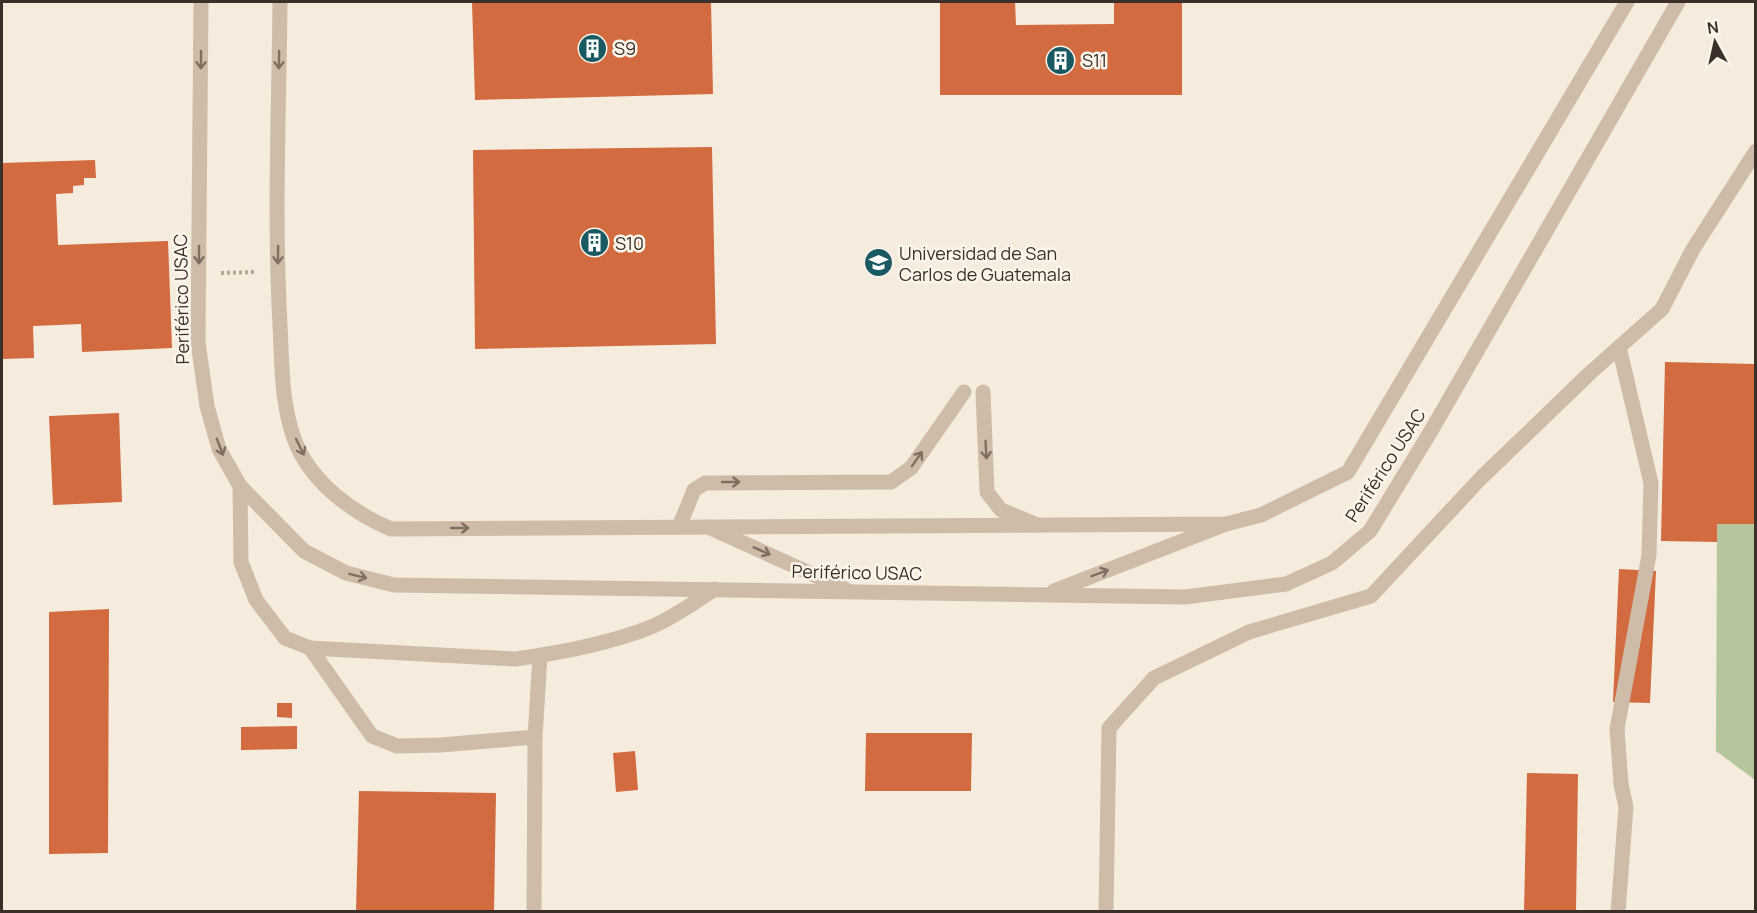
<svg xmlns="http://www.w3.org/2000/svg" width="1757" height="913" viewBox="0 0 1757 913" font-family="Manrope,sans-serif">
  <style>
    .green { fill: #b6c69c }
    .building { fill: #d26b3f }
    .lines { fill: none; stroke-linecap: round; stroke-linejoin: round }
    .path { stroke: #bba692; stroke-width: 4; stroke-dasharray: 3 3; stroke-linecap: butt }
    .service { stroke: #cfbca8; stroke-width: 15 }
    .minor { stroke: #cfbca8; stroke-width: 15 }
    .tertiary { stroke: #cfbca8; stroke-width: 15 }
    .oneway { stroke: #7e6f62 }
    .labels { text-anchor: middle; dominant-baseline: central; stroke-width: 5; stroke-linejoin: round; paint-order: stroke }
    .poi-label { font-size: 18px; fill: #3b3029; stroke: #fcf5eb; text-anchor: start }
    .street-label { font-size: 18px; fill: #3b3029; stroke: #fcf5eb }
  </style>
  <rect width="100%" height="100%" fill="#f5ecde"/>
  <polygon class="green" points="1717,524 1755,524 1755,780 1716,751"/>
  <g class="building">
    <polygon points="472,2 711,2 713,94 475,100"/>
    <polygon points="940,2 1015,2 1016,25 1114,24 1114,2 1182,2 1182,95 940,95"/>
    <polygon points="712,147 716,344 475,349 473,150"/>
    <polygon points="95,160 96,178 84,178 84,185 73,186 73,193 56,194 58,245 168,241 172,348 82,352 81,324 33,326 34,358 2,359 2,163"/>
    <polygon points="1665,362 1756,364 1756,524 1717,524 1717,542 1661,541"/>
    <polygon points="119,413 122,502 53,505 49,416"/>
    <polygon points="1619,569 1656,571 1650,703 1613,702"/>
    <polygon points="109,609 108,853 49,854 49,612"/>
    <polygon points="277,703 292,703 292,718 277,717"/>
    <polygon points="297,726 297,749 241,750 241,727"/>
    <polygon points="866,733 972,733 971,791 865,791"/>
    <polygon points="635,751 638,790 616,792 613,753"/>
    <polygon points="1527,773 1578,774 1576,912 1524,912"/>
    <polygon points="359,791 496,793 494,912 356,912"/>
  </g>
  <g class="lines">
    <polyline class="path" points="221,273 255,272"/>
    <g class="service">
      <polyline points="983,392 987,492 1001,510 1037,525"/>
      <path d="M240 486 241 562 256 600 285 638 310 648 515 659C560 653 608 644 651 627 673 618 695 602 715 589"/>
      <polyline points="679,527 694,490 705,483 891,482 911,468 964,392"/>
      <polyline points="310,648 372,736 397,746 441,745 535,737 540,656"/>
      <polyline points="534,912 535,737"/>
    </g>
    <g class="minor">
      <path d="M280 2C279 109 274 217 280 325 282 364 281 409 297 446 314 484 353 513 391 529L1226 524 1261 515 1348 472 1627 2"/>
      <polyline points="1106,912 1109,728 1154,678 1249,632 1371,596 1480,479 1590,373 1662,309 1693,249 1756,151"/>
      <polyline points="1618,912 1626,807 1621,784 1617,729 1649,555 1651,483 1619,347"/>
    </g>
    <g class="tertiary">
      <polyline points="201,2 198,342 207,406 219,449 240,486 304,551 346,573 394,585 1185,597 1286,584 1332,563 1370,531 1431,431 1678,2"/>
      <polyline points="708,527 845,589"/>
      <polyline points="1054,591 1226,524"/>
    </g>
  </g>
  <defs><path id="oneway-shaft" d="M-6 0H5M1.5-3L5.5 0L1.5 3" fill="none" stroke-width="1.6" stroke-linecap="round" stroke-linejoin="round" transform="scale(1.5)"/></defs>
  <g class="oneway">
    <use href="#oneway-shaft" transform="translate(201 60) rotate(90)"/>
    <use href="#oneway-shaft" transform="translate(279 60) rotate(91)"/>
    <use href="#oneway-shaft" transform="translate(199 255) rotate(90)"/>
    <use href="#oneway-shaft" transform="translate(278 255) rotate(91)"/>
    <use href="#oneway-shaft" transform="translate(220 447) rotate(69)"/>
    <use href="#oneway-shaft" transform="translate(300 447) rotate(64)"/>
    <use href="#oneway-shaft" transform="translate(986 450) rotate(87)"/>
    <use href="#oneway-shaft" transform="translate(917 459) rotate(-55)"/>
    <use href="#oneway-shaft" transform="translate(731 482)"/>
    <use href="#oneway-shaft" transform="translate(460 528)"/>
    <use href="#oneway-shaft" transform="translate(762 551) rotate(24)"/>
    <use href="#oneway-shaft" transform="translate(1100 573) rotate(-21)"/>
    <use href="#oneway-shaft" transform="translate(358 576) rotate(14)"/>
  </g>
  <defs>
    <symbol id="building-disc" viewBox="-11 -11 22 22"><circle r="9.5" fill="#195962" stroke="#fcf5eb"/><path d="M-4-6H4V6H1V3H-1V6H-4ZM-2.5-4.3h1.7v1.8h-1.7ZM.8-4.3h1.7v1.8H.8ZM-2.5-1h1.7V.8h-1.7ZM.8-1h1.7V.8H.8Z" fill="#fff"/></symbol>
    <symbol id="university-disc" viewBox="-11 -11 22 22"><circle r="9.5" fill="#195962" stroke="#fcf5eb"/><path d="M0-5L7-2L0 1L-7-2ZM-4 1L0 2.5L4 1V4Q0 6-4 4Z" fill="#fff"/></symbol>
  </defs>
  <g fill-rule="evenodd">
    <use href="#building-disc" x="576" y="32" width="33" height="33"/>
    <use href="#building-disc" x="1044" y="44" width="33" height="33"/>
    <use href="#building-disc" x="578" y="226" width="33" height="33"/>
    <use href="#university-disc" x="862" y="246" width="33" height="33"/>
  </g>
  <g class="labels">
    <g class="poi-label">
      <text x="614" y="48">S9</text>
      <text x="1082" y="60">S11</text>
      <text x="615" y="243">S10</text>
      <text x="899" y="253">Universidad de San<tspan x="899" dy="21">Carlos de Guatemala</tspan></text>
    </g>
    <g class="street-label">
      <text transform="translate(181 299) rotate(-91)">Periférico USAC</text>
      <text transform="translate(1385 465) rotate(-57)">Periférico USAC</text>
      <text transform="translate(857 572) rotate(1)">Periférico USAC</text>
    </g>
  </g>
  <rect width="1757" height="913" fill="none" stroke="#3b3029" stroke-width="6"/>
  <g transform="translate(1715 42) rotate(352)" stroke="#fcf5eb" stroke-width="4.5" paint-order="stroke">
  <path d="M0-4.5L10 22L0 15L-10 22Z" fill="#3b3029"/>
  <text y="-9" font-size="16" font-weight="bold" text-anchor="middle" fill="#3b3029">N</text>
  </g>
</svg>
